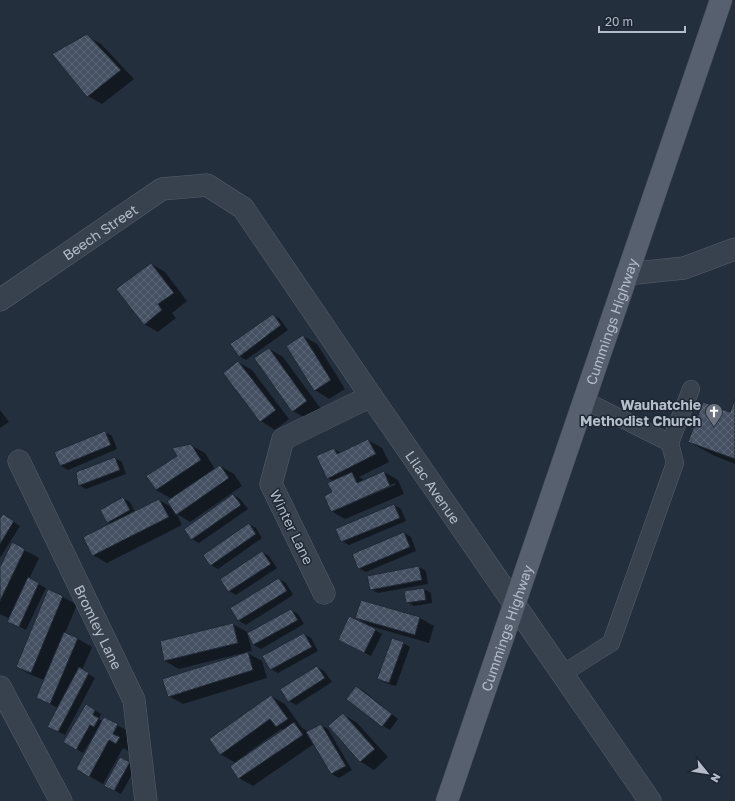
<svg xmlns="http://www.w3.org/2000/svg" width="735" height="801" viewBox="0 0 735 801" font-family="'Golos Text',sans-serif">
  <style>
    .shadow { fill: #0007; fill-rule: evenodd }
    .building { fill: url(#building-cross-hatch); stroke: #1f2835 }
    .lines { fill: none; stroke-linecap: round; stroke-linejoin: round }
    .service-casing { stroke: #565f6c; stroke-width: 18 }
    .minor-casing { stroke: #565f6c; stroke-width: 23 }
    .primary-casing { stroke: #414a57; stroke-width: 23 }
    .service { stroke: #38414e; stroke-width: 17 }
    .minor { stroke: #38414e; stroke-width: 22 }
    .primary { stroke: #56606e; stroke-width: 22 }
    .labels { text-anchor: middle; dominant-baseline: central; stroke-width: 3; stroke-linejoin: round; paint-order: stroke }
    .street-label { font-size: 14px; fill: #b4bcc9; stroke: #1d2633 }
    .poi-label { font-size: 14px; font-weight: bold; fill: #b4bcc9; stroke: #1d2633; text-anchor: end }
  </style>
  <defs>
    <pattern id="building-cross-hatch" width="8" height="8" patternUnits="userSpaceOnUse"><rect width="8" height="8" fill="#455162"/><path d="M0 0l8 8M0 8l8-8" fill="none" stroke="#5d6877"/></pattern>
  </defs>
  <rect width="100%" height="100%" fill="#242f3e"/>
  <g class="shadow">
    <polygon points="87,36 101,44 134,79 102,104 88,96 54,54"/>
    <polygon points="151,264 165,272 187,301 172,313 176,318 158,332 144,324"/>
    <polygon points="273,315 280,319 288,330 246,360 239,356"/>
    <polygon points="303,336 317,344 345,389 329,399 315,390 288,346"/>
    <polygon points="269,349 283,357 321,409 307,419 293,411"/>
    <polygon points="238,362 252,370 289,419 275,430 261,421"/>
    <polygon points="735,402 735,464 715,456 689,442 731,413"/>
    <polygon points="0,410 9,422 0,428"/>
    <polygon points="105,432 112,436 117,449 68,470 61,466"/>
    <path d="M368 440 382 448 389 462 359 477 364 480 384 472 398 480 404 494 345 519 331 511 333 481 328 478 334 449 341 453ZM395 483V485L339 509V507Z"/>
    <polygon points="190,445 205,453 215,469 220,466 234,474 242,486 190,522 177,514 182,525 107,563 93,555 111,524 108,522 102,510 123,498 130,502 135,512 159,500 171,507 172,499 156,490 148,476 178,456"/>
    <polygon points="115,458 122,462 126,474 86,489 79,485"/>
    <polygon points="233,495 240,499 248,509 199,543 192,539 185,530"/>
    <polygon points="394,505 401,509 406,521 349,545 342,541"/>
    <polygon points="3,515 20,526 0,558 0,520"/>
    <polygon points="249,524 256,528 262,538 218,569 211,565"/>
    <polygon points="404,533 411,537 416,551 366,572 359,568"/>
    <polygon points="13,544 39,558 29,579 46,588 26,630 16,625 10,619 0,614 0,570"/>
    <polygon points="262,552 269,556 277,568 236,595 229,591"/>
    <polygon points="419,567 426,571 428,584 378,593 371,589"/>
    <polygon points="279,579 286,583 293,595 246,625 239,621 231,608"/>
    <polygon points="424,589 431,593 432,603 414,606 407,602"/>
    <polygon points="49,591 63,597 77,605 65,633 78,639 92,647 82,670 95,678 65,735 48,726 58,708 37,697 44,680 31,675 17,667"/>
    <polygon points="362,601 420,618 434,626 429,643 370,626 357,618"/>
    <polygon points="291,610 298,614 304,624 261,649 254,645 248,634"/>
    <polygon points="233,624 247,632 252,651 246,652 262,661 267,678 183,704 169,696 240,656 239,654 179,669 165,661 161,642"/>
    <polygon points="375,630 382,634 371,656 346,643"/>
    <polygon points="304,634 311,638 318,651 278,673 271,669"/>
    <polygon points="403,643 410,647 396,686 385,683 378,679"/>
    <polygon points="317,667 324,671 332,682 296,705 289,701"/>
    <polygon points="357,687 364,691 398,719 390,730 383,726 347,699"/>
    <path d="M271 696 285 704 302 728 309 732 321 725 328 729 352 770 339 778 332 774 314 744 253 786 239 778 236 763 220 754ZM281 729 284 730 247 755 246 754Z"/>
    <polygon points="86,705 101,714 99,719 103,722 105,718 131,733 127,742 134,746 130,752 123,748 103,784 77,769 93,739 92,738 83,753 65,742"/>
    <polygon points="343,714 357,723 388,757 374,770 360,761"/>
    <polygon points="121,758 136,767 121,794 105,785"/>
  </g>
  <g class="building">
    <polygon points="87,34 121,70 87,97 52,54"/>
    <polygon points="151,263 174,293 158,304 162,310 144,325 116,289"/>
    <polygon points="273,314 281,325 239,357 230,344"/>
    <polygon points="303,335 331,380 314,391 286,346"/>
    <polygon points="269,348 307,401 292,412 254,358"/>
    <polygon points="238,361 276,410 260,422 223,373"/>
    <polygon points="735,399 735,459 688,442 703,402 730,412"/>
    <polygon points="105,431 111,445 60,466 54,452"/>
    <polygon points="368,439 376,454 327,479 316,456 334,448 337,454"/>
    <polygon points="191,444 201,460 156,490 146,476 177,456 172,448"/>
    <polygon points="115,457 120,470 78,486 76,472"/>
    <polygon points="220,465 229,478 176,515 167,501"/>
    <polygon points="384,471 390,486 331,512 324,496 332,492 327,483 352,472 357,483"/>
    <polygon points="233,494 241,505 191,540 184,529"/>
    <polygon points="123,497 130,510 107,523 100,510"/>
    <polygon points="159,499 169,517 92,556 83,537"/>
    <polygon points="394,504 400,518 341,542 335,529"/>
    <polygon points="3,514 14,521 0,544 0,518"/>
    <polygon points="249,523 256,534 210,566 203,555"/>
    <polygon points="404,532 410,547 358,569 352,554"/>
    <polygon points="12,542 25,549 0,601 0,567"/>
    <polygon points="262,551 271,564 228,592 220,579"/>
    <polygon points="419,566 422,580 370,590 367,576"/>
    <polygon points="28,577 39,583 19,627 7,622"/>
    <polygon points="279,578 287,591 238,621 230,608"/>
    <polygon points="424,588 426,600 406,603 404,591"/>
    <polygon points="48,589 63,596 31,673 16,667"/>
    <polygon points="361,600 420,617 415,635 355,618"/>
    <polygon points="291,609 298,620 253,645 247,633"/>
    <polygon points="349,616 376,629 364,653 338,640"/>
    <polygon points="233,623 238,643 164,661 160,641"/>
    <polygon points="64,632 78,638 50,704 36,698"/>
    <polygon points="304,633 312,647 270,670 262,656"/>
    <polygon points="392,638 404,642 389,683 377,679"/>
    <polygon points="248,652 253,670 168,697 162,679"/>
    <polygon points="317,666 325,678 288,702 280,689"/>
    <polygon points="79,667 89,673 58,732 47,727"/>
    <polygon points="356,686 392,714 382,727 346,699"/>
    <polygon points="271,695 288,719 276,727 270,719 220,755 209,739"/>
    <polygon points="86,704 95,710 93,715 99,718 94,727 90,725 76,750 63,742"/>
    <polygon points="343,713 375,749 360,762 328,726"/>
    <polygon points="104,717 118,724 113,734 120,737 116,744 109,740 89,777 76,769"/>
    <polygon points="294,722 303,735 238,779 230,766"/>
    <polygon points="321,724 346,766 331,774 306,732"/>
    <polygon points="120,757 130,762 114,791 104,786"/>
  </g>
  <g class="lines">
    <defs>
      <g id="service">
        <polyline points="584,400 670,443"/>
        <polyline points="562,674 611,643 675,463 670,443 691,389"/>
      </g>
      <g id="minor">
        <polyline points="627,274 684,268 735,249"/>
        <path id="s1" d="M0 300 162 189 207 185 243 208 371 396 650 801"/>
        <path id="s2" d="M19 461 134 700 146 801"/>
        <polyline points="324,593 271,484 283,439 371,396"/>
        <polyline points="0,687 61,801"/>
      </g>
      <g id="primary">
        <path id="s3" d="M447 801 721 0"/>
      </g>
    </defs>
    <use href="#service" class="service-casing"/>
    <use href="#minor" class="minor-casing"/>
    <use href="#primary" class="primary-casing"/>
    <use href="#service" class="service"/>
    <use href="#minor" class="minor"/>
    <use href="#primary" class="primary"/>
  </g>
  <defs>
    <symbol id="church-pin" viewBox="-11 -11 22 30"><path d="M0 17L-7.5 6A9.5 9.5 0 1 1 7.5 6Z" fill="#6b7280" stroke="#1d2633"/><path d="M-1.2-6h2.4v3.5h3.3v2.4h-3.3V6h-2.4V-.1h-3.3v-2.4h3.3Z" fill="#fff"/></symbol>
  </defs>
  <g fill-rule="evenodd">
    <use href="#church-pin" x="704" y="402" width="20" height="27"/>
  </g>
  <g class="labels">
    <g class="street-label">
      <text stroke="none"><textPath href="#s1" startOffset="121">Beech Street</textPath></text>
      <text stroke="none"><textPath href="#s3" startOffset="507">Cummings Highway</textPath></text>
      <text stroke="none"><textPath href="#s1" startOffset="622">Lilac Avenue</textPath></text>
      <text transform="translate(292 527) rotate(64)">Winter Lane</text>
      <text stroke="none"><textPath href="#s2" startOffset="184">Bromley Lane</textPath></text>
      <text stroke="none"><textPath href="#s3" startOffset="183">Cummings Highway</textPath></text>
    </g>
    <g class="poi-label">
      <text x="701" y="404">Wauhatchie<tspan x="701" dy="16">Methodist Church</tspan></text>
    </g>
  </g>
  <g transform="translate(707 773) rotate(120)" stroke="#1d2633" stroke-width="3" paint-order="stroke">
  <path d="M0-3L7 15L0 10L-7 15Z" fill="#b4bcc9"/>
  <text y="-6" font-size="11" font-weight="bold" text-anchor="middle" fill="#b4bcc9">N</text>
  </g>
  <path d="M599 26v6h86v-6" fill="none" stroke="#b4bcc9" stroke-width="2"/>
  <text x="605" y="26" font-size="12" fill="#b4bcc9" stroke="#1d2633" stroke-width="3" paint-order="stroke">20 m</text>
</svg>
